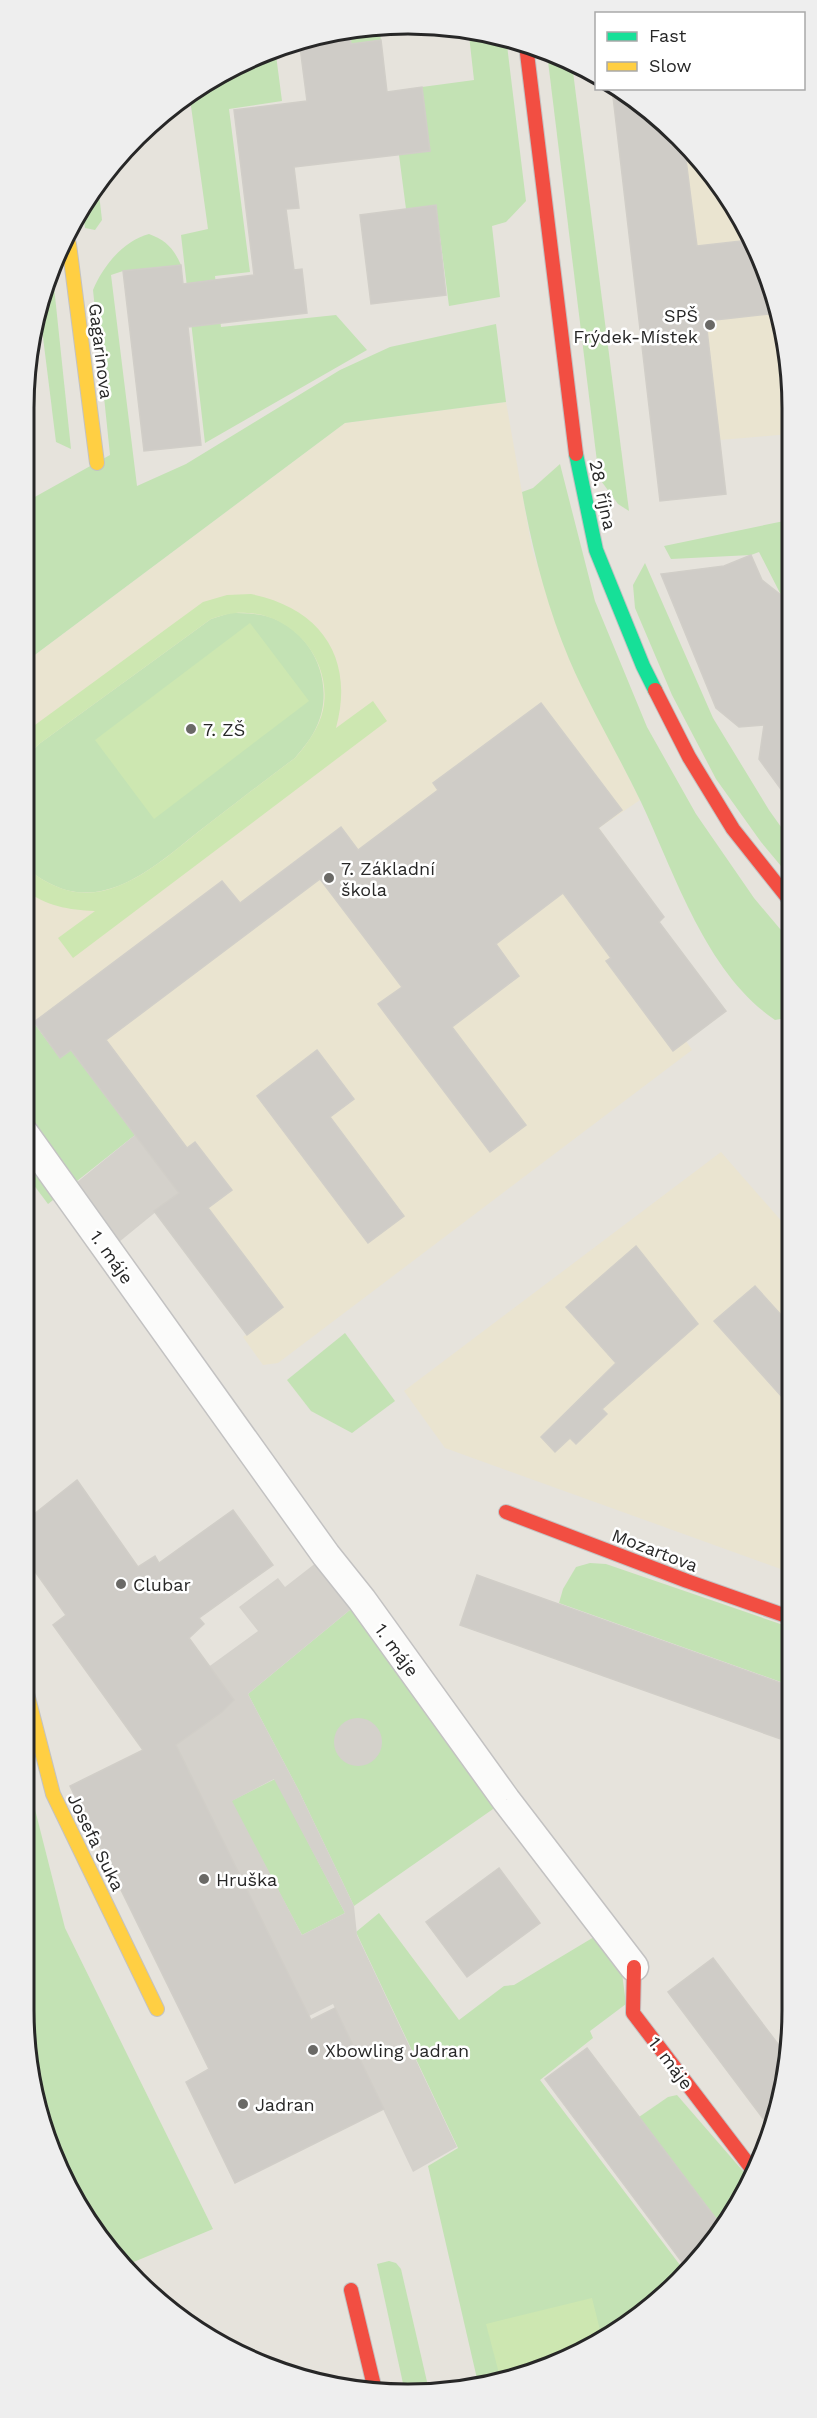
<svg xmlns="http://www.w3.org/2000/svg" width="817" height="2418" viewBox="0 0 817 2418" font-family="'Work Sans',sans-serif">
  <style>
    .education { fill: #eae4d0 }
    .green { fill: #c3e2b4 }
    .pitch { fill: #cde7b1 }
    .plaza { fill: #d4d1cb; fill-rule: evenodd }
    .building { fill: #cfccc7; stroke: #d1cec8; stroke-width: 1.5 }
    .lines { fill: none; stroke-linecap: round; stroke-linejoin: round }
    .street-casing { stroke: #c3c2c2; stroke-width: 31 }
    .fast-casing { stroke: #c3c2c2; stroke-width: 16 }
    .slow-casing { stroke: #c3c2c2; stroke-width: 16 }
    .jam-casing { stroke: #c3c2c2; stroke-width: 16 }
    .street { stroke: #fbfbfa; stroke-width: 28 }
    .fast { stroke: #16e098; stroke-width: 14 }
    .slow { stroke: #ffcf43; stroke-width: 14 }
    .jam { stroke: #f24e42; stroke-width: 14 }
    .poi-dot { fill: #6a6966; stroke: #fff; stroke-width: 2 }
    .labels { text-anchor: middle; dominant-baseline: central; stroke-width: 5; stroke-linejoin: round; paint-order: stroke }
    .poi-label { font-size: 18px; fill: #272727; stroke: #fff; text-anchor: start }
    .street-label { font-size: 18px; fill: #272727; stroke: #fff }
    .rim { fill: none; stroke: #272727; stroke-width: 3 }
  </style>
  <rect width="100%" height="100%" fill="#e6e3dc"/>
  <g class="education">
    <polygon points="612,89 617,89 697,155 764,261 790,359 790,434 720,440 726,494 660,501"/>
    <polygon points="506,402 532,549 569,659 640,800 599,828 664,917 659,922 726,1011 686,1041 692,1050 278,1363 263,1365 243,1337 247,1334 178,1193 71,1050 60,1058 24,1010 24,663 345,423"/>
    <polygon points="721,1152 791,1232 792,1573 445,1448 404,1391"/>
  </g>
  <g class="green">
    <polygon points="358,27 379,29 381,40 351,44 349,30"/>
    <polygon points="469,35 506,37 526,201 506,222 492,226 500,297 449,306 436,206 406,209 399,155 430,150 422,87 474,80"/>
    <polygon points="547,53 572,64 629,511 618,504 599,478"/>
    <polygon points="276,55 282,101 229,109 250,272 215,276 221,327 336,315 367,350 205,443 181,235 208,229 190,99 216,76"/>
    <polygon points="98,185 102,220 95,230 85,228 83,215"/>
    <path d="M149 234C166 240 174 249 181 265L123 271 111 275 137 486 186 464 340 370 390 347 496 324 506 402 345 423 24 663V503L110 455 93 290C103 266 123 241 149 234Z"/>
    <polygon points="53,277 71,449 56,442 39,305"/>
    <path d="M560 464 595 601 647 727 696 814 754 898 791 942V1017L775 1020C706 973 675 874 641 802 618 754 590 708 569 659 547 606 532 549 522 492L533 488Z"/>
    <polygon points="789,520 790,602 781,595 759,552 751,555 671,559 664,546"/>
    <polygon points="645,563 713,718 769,810 791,841 791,878 761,842 716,779 672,695 635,608 633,585"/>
    <path d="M230 613C242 613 254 613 266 616 313 629 337 685 316 728 311 739 303 748 295 758 265 780 236 803 207 825 165 857 111 913 53 885 42 880 31 873 24 863V760L39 744 211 619Z"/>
    <polygon points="24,1010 60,1058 71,1050 135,1135 48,1204 24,1172"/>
    <polygon points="345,1333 395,1401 352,1433 311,1411 287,1380"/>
    <polygon points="590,1563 606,1564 792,1628 792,1686 559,1603 563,1589 576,1567"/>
    <polygon points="362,1600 506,1800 354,1906 298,1789 248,1694"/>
    <polygon points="24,1766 65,1928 213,2229 124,2266 120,2263 53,2156 24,2010"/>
    <polygon points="275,1779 345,1913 302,1935 231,1801"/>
    <polygon points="379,1913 459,2020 504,1986 514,1985 594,1937 622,1973 626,2004 590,2031 593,2038 540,2080 683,2269 622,2329 508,2381 478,2383 428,2166 458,2148 356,1932"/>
    <polygon points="677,2095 749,2178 728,2223 723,2228 639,2117 668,2097"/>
    <polygon points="389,2261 396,2263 401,2269 428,2386 404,2388 377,2264"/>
  </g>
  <g class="pitch">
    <path d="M251 594C321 608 355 658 336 728L373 701 387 721 73 958 58 938 95 911C69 910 45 906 24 889V863C31 873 42 880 53 885 111 913 164 858 207 825 236 803 265 780 295 758 307 744 319 728 323 710 333 663 295 615 247 613 234 612 223 615 211 619L39 744 24 760V733L203 602 227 595Z"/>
    <polygon points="250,623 309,701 154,819 95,740"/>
    <polygon points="592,2298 602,2338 508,2381 501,2381 486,2324"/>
  </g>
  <g class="plaza">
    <polygon points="135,1135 179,1193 108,1251 65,1192"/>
    <path d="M326 1555 362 1600 248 1694 298 1789 354 1906 357 1935 457 2147 413 2172 333 2004 309 2016 176 1745 222 1712 196 1676 258 1631 239 1607 278 1578 285 1587ZM274 1779 345 1913 302 1935 232 1801Z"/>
    <circle cx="358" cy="1742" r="24"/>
  </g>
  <g class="building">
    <polygon points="349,30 351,44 381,40 387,92 422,87 430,151 294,167 299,208 286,209 294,270 302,269 307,313 188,327 201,445 144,451 123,271 181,265 183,284 254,275 234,110 307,101 300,47"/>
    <polygon points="612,88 617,88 684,144 697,246 750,240 764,261 777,313 706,321 726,494 660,501"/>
    <polygon points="436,205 446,295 371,304 360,215"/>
    <polygon points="751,555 762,580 790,602 791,803 759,759 764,725 739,727 716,708 661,574 724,566"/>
    <polygon points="541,703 622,810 598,828 664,917 659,922 726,1011 673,1051 606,961 611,958 563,893 496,944 519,976 452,1027 526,1125 490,1152 378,1004 402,987 320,879 106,1040 187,1148 195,1142 232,1190 208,1208 283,1307 247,1335 154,1211 179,1193 71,1050 60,1058 34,1022 222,881 240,903 341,827 358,850 438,790 433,783"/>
    <polygon points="317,1050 354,1099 330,1117 404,1216 368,1243 257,1096"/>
    <polygon points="636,1246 698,1324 602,1409 607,1414 576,1444 570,1438 555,1452 541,1437 616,1363 566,1307"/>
    <polygon points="755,1286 792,1327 792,1408 714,1321"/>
    <polygon points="77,1480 138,1567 155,1556 159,1563 233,1510 273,1565 199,1618 204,1624 189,1638 234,1700 222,1712 176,1745 311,2020 335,2008 384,2109 235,2183 186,2082 209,2069 70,1786 143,1750 53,1625 66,1615 24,1556 24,1522"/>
    <polygon points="477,1575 792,1687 792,1743 460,1625"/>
    <polygon points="499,1868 540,1923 467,1977 426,1922"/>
    <polygon points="713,1958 787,2056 780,2109 771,2129 668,1992"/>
    <polygon points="587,2048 723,2228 685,2266 545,2079"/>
  </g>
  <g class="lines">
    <defs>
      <polyline id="street" points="24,1133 326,1555 362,1600 506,1800 634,1967"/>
      <polyline id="fast" points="576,454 596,550 643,666 655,690"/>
      <g id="slow">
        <polyline points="69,244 97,463"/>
        <polyline points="24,1682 53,1794 157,2009"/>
      </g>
      <g id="jam">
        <polyline points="526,45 576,454"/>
        <polyline points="655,690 689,757 733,829 791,902"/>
        <polyline points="506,1512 687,1581 792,1618"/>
        <polyline points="634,1967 633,2013 752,2169"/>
        <polyline points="351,2290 375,2390"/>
      </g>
    </defs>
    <use href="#street" class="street-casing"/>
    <use href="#fast" class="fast-casing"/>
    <use href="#slow" class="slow-casing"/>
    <use href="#jam" class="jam-casing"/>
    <use href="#street" class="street"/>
    <use href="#fast" class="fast"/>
    <use href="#slow" class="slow"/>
    <use href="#jam" class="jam"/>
  </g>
  <g class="poi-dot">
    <circle cx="710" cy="325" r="6"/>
    <circle cx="191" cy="729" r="6"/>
    <circle cx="329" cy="878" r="6"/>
    <circle cx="121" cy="1584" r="6"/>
    <circle cx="204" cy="1879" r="6"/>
    <circle cx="313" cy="2050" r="6"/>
    <circle cx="243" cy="2104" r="6"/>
  </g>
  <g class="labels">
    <g class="poi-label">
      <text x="698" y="315" text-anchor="end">SPŠ<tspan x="698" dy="21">Frýdek-Místek</tspan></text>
      <text x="203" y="729">7. ZŠ</text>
      <text x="341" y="868">7. Základní<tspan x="341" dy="21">škola</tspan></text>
      <text x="133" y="1584">Clubar</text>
      <text x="216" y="1879">Hruška</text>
      <text x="325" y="2050">Xbowling Jadran</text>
      <text x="255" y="2104">Jadran</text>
    </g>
    <g class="street-label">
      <text transform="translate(101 351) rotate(83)">Gagarinova</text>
      <text transform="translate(603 495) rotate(78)">28. října</text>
      <text transform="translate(112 1257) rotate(55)">1. máje</text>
      <text transform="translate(655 1550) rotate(21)">Mozartova</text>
      <text transform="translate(397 1650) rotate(54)">1. máje</text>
      <text transform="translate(96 1842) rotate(64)">Josefa Suka</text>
      <text transform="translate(671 2063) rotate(53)">1. máje</text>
    </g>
  </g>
  <path d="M0 0H817V2418H0ZM408 34H408A374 374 0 0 1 782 408V2010A374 374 0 0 1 408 2384H408A374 374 0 0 1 34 2010V408A374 374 0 0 1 408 34Z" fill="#eee" fill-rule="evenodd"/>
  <path class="rim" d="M408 34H408A374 374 0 0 1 782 408V2010A374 374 0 0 1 408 2384H408A374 374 0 0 1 34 2010V408A374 374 0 0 1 408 34Z"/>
  <rect x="595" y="12" width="210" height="78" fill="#ffffff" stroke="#a9a9a9" stroke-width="1.5"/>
  <rect x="607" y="32" width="30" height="9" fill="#16e098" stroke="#a9a9a9" stroke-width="1.5"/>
  <text x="649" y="42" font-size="18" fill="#272727">Fast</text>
  <rect x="607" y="62" width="30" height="9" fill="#ffcf43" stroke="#a9a9a9" stroke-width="1.5"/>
  <text x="649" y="72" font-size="18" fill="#272727">Slow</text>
</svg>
